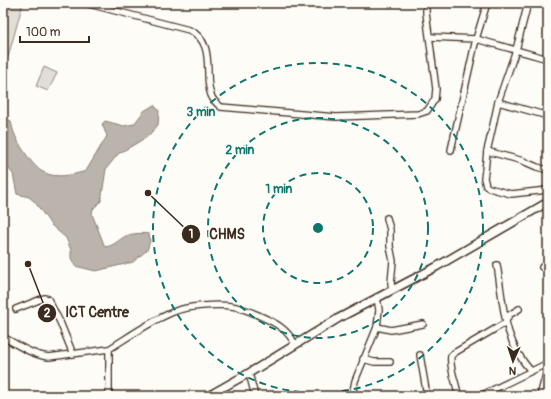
<svg xmlns="http://www.w3.org/2000/svg" width="551" height="399" viewBox="0 0 551 399" font-family="Pangolin,sans-serif">
  <style>
    .green { fill: #e1ded7; stroke: #8e847a }
    .water { fill: #bbb4ad; stroke: #887d74 }
    .lines { fill: none; stroke-linecap: round; stroke-linejoin: round }
    .minor-casing { stroke: #3b2a1e; stroke-width: 8 }
    .tertiary-casing { stroke: #3b2a1e; stroke-width: 10 }
    .minor { stroke: #fdfcf7; stroke-width: 5.5 }
    .tertiary { stroke: #fdfcf7; stroke-width: 7 }
    .ring { fill: none; stroke: #0f766e; stroke-width: 2; stroke-dasharray: 7 5 }
    .centre { fill: #0f766e; stroke: #fdfcf7; stroke-width: 2 }
    .ring-label { font-size: 12px; text-anchor: middle; font-weight: bold; fill: #0f766e; stroke: #fdfcf7; stroke-width: 3; stroke-linejoin: round; paint-order: stroke }
    .leader { fill: none; stroke: #3b2a1e; stroke-width: 1.5 }
    .callout-dot { fill: #3b2a1e; stroke: #fdfcf7; stroke-width: 1.5 }
    .mark-label { font-size: 12px; text-anchor: middle; font-weight: bold; fill: #fff }
    .callout-label { font-size: 14px; text-anchor: middle; font-weight: bold; fill: #3b2a1e; stroke: #fdfcf7; stroke-width: 3; stroke-linejoin: round; paint-order: stroke }
  </style>
  <rect width="100%" height="100%" fill="#fdfcf7"/>
  <filter id="ink" filterUnits="userSpaceOnUse"><feTurbulence type="fractalNoise" baseFrequency=".025" numOctaves="2"/><feDisplacementMap in="SourceGraphic" scale="8" xChannelSelector="R" yChannelSelector="G"/><feConvolveMatrix kernelMatrix="1 2 1 2 8 2 1 2 1" color-interpolation-filters="sRGB"/></filter>
  <g filter="url(#ink)">
    <g class="green">
      <polygon points="3,3 23,3 8,57 3,56"/>
      <polygon points="44,67 57,73 48,91 36,86"/>
    </g>
    <path class="water" d="M154 105 159 111 158 125 147 137 118 154 106 169 101 201 93 209 92 214 105 247C114 246 118 240 126 236 133 233 141 233 149 234L150 241 147 250 133 262 96 271 75 266 71 258V250L66 238 51 225 35 202 29 197 17 194 13 174 5 164 3 117 11 121C12 126 13 131 15 135 19 145 34 168 43 172 56 179 73 175 86 171L107 136 102 124 105 121 124 126 134 124 144 111Z"/>
    <g class="lines">
      <defs>
        <g id="minor">
          <path d="M85 3 189 30C217 42 203 76 211 95 213 101 217 104 221 107L336 117 418 114 427 111 435 99 436 89 426 13V3"/>
          <polyline points="528,3 516,50 498,102 492,130 487,151 485,171 484,178 486,186 489,188 511,194 548,190"/>
          <polyline points="430,37 476,39 548,59"/>
          <polyline points="546,59 548,52"/>
          <polyline points="498,102 548,116"/>
          <polyline points="451,150 476,39 487,3"/>
          <polyline points="487,151 523,161 537,167 548,170"/>
          <polyline points="387,218 390,230 390,246 393,261 391,283 392,290"/>
          <path d="M497 265C504 305 502 339 531 371"/>
          <polyline points="542,267 548,269"/>
          <polyline points="16,309 44,298 48,299 60,322 73,354"/>
          <polyline points="377,327 391,330 423,324"/>
          <path d="M3 337C18 345 32 355 49 357L109 349C130 336 151 321 173 312 186 306 218 304 231 306 241 307 251 312 260 316 276 323 287 329 295 344"/>
          <polyline points="420,355 427,396"/>
          <polyline points="363,359 374,362 390,362"/>
          <polyline points="249,373 255,396"/>
          <polyline points="109,396 109,349"/>
          <polyline points="352,396 355,381 377,327 379,310 377,297"/>
          <path d="M458 396C457 382 449 370 451 356L454 353 505 323 509 315 519 309"/>
          <polyline points="480,396 548,363"/>
          <polyline points="540,396 548,367"/>
        </g>
        <polyline id="tertiary" points="208,396 249,373 339,318 436,267 548,202"/>
      </defs>
      <use href="#minor" class="minor-casing"/>
      <use href="#tertiary" class="tertiary-casing"/>
      <use href="#minor" class="minor"/>
      <use href="#tertiary" class="tertiary"/>
    </g>
  </g>
  <g class="ring">
    <circle cx="318" cy="228" r="55"/>
    <circle cx="318" cy="228" r="110"/>
    <circle cx="318" cy="228" r="165"/>
  </g>
  <circle cx="318" cy="228" r="6" class="centre"/>
  <g class="ring-label">
    <text x="201" y="116">3 min</text>
    <text x="240" y="154">2 min</text>
    <text x="279" y="193">1 min</text>
  </g>
  <path class="leader" d="M148 193L191 234M28 264L47 313"/>
  <g class="callout-dot">
    <circle cx="148" cy="193" r="4"/>
    <circle cx="28" cy="264" r="4"/>
    <circle cx="191" cy="234" r="10"/>
    <circle cx="47" cy="313" r="10"/>
  </g>
  <g class="mark-label">
    <text x="191" y="238">1</text>
    <text x="47" y="317">2</text>
  </g>
  <g class="callout-label">
    <text x="227" y="239">CHMS</text>
    <text x="97" y="317">ICT Centre</text>
  </g>
  <rect width="551" height="399" fill="none" stroke="#fdfcf7" stroke-width="16"/>
  <rect x="8" y="8" width="535" height="383" fill="none" stroke="#3b2a1e" stroke-width="1.5" filter="url(#ink)"/>
  <g transform="translate(513 361) rotate(183)" stroke="#fdfcf7" stroke-width="3" paint-order="stroke">
  <path d="M0-3L7 15L0 10L-7 15Z" fill="#3b2a1e"/>
  <text y="-6" font-size="11" font-weight="bold" text-anchor="middle" fill="#3b2a1e">N</text>
  </g>
  <path d="M20 36v6h69v-6" fill="none" stroke="#3b2a1e" stroke-width="2"/>
  <text x="26" y="36" font-size="12" fill="#3b2a1e" stroke="#fdfcf7" stroke-width="3" paint-order="stroke">100 m</text>
</svg>
